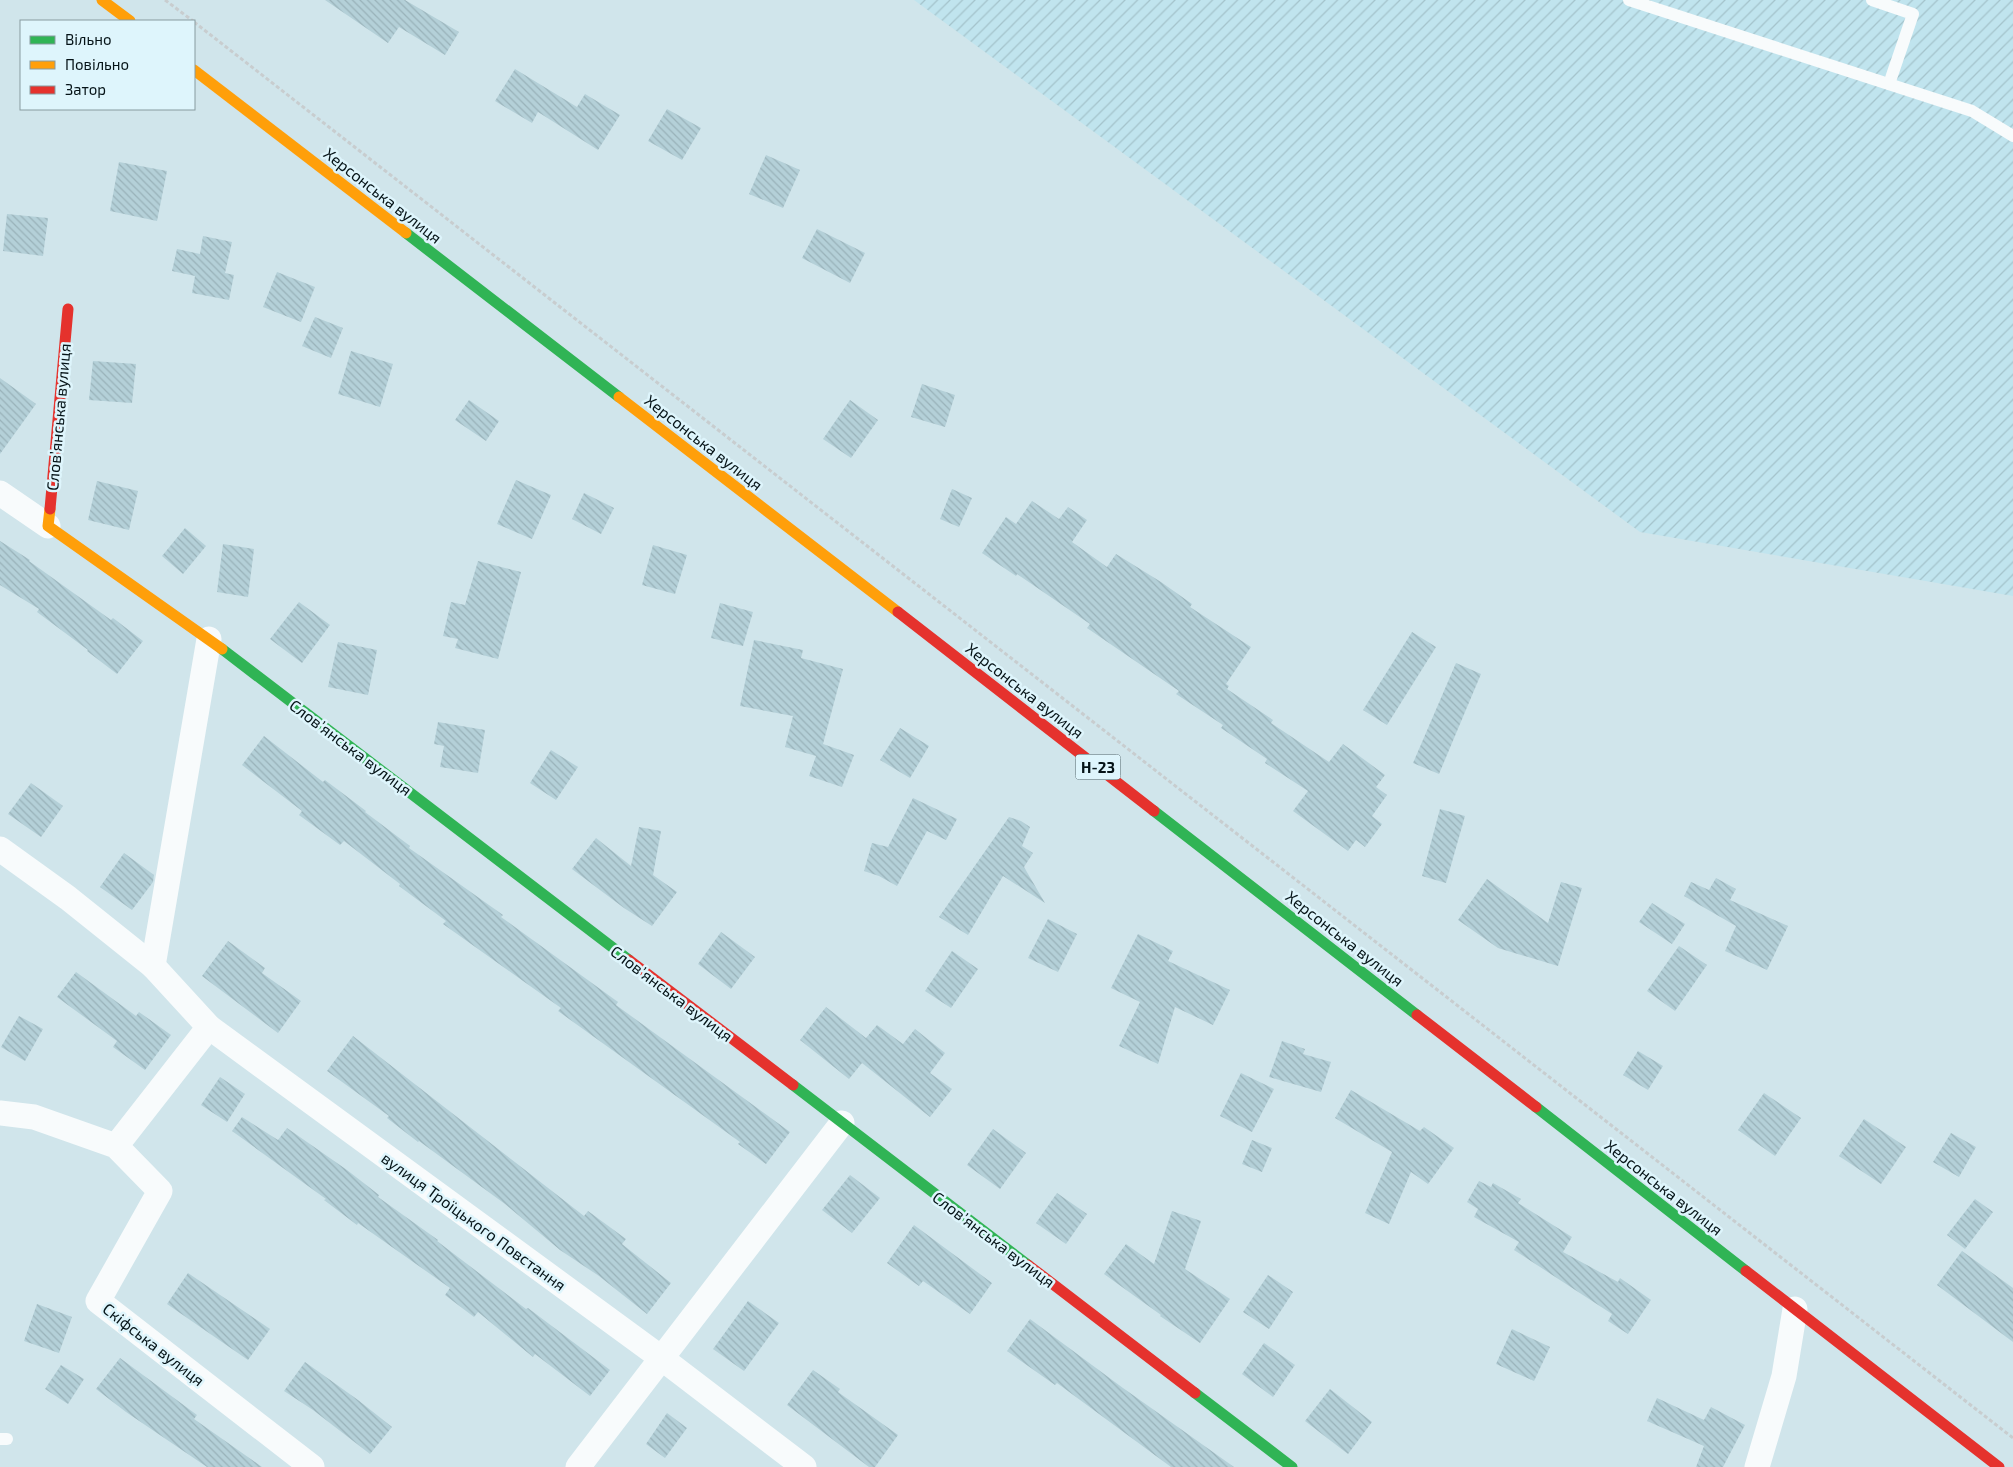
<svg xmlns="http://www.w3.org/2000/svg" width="2013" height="1467" viewBox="0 0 2013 1467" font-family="'Exo 2',sans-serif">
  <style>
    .industrial { fill: url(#industrial-furrows) }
    .building { fill: url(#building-back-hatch) }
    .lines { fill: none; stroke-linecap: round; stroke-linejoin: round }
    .path { stroke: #c8cdcf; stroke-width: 3; stroke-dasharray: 4 2.5; stroke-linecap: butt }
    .lane { stroke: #f8fbfc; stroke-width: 12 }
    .street { stroke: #f8fbfc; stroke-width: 25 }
    .fast { stroke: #30b455; stroke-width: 11 }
    .slow { stroke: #ff9f0a; stroke-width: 11 }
    .jam { stroke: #e5322d; stroke-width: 11 }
    .labels { text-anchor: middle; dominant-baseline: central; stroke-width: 5; stroke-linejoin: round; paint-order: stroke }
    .shield { fill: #def5fc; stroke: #46575c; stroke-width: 1 }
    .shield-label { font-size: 15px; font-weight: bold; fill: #051317 }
    .street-label { font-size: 16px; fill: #051317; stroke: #def5fc }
  </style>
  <defs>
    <pattern id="industrial-furrows" width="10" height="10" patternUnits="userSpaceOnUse" patternTransform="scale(1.25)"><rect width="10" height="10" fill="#c0e4ee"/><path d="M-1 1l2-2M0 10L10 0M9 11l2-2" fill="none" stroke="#a4c3cb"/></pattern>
    <pattern id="building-back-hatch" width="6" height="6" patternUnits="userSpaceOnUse" patternTransform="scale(1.25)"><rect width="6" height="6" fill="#b4d0d8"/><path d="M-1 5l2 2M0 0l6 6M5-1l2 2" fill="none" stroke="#99b2b9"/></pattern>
  </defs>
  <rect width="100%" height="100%" fill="#d0e5eb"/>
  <polygon class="industrial" points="914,0 2013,0 2013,596 1640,532"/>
  <g class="building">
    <polygon points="325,0 405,0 459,32 445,55 399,27 388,43"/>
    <polygon points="515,69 577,107 585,94 620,115 598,150 538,112 532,123 495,101"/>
    <polygon points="667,109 701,128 682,160 648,141"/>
    <polygon points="766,155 800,170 783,208 749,194"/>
    <polygon points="119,162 167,171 157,221 110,211"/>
    <polygon points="7,214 48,218 43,256 3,251"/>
    <polygon points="817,229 865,253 850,283 802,258"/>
    <polygon points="203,236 232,242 225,273 234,275 229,300 192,293 195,276 172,271 177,249 200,254"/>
    <polygon points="277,272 315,287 301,322 263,307"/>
    <polygon points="315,317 343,328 331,358 302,346"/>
    <polygon points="351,351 393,364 380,407 338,394"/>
    <polygon points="93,361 136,364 132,403 89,400"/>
    <polygon points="0,378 36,404 0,454"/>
    <polygon points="922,384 955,395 945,427 911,417"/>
    <polygon points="469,400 499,421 486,441 455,420"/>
    <polygon points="850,400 878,420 851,458 823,439"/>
    <polygon points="516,480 551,495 532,539 497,524"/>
    <polygon points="97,481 138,491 129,530 88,520"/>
    <polygon points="952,489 972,498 959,527 940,519"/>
    <polygon points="584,493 614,508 601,534 572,519"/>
    <polygon points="1032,501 1059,519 1068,507 1087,520 1072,542 1107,567 1116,554 1161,582 1192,604 1190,607 1251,647 1226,684 1229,686 1227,689 1273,720 1271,723 1329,762 1343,744 1385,775 1376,787 1387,795 1372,816 1382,824 1365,847 1356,840 1348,851 1293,811 1308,791 1265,763 1267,759 1221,728 1223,725 1176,694 1179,691 1087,628 1090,624 1017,574 1016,576 982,553 1006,517 1016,524"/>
    <polygon points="185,528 206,546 183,574 162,556"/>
    <polygon points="0,541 30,560 29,561 111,620 113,618 143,641 117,674 87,651 88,650 37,612 39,609 0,585"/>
    <polygon points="223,544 254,549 248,597 217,592"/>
    <polygon points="653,545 687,555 675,594 642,585"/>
    <polygon points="478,561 521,572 498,659 455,648 458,639 443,636 451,602 465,605"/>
    <polygon points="299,602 330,625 302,663 270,639"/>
    <polygon points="720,603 753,612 743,646 711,638"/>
    <polygon points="1412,632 1436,647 1387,725 1363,710"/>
    <polygon points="754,640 803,650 801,658 843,669 823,744 854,755 842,787 809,776 816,756 785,747 793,716 740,706"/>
    <polygon points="338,642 377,650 368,695 328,687"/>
    <polygon points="1456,663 1481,674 1439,774 1413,763"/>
    <polygon points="438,722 485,730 478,773 440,767 444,746 434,744"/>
    <polygon points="900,728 929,746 910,778 880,760"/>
    <polygon points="264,736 323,782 325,780 366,811 365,812 410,846 409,848 503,915 501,917 618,1002 616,1005 790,1132 766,1164 738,1144 740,1142 558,1011 561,1008 443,924 446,921 399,886 400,884 344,841 340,845 299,815 302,811 242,765"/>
    <polygon points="551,750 578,767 556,800 530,783"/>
    <polygon points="31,783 63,806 41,837 8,814"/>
    <polygon points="913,798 957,819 946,840 927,831 897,886 879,876 864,871 872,843 888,847"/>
    <polygon points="1440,809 1465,816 1446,883 1422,876"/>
    <polygon points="1009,817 1021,821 1030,827 1022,846 1033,853 1024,867 1045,903 1003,876 968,935 939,917"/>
    <polygon points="639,827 661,831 653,875 677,892 652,926 624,908 572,869 596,838 631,866"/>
    <polygon points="124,853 154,875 153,882 132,910 100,887"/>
    <polygon points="1716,878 1736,889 1730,900 1788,926 1767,970 1725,951 1736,926 1684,896 1691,882 1709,890"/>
    <polygon points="1487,879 1548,923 1561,882 1582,888 1558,966 1498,948 1458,920"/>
    <polygon points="1652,903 1685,924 1672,944 1639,922"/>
    <polygon points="1048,919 1077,934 1058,972 1028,958"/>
    <polygon points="721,932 755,957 731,989 698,964"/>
    <polygon points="1138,934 1173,951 1168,961 1230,990 1213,1025 1175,1007 1158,1064 1119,1046 1140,1002 1111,988"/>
    <polygon points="228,941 265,968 262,973 301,1001 278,1033 202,976"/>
    <polygon points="1679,946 1707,965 1675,1011 1647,991"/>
    <polygon points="952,951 978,969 951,1008 925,991"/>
    <polygon points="76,972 136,1016 139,1012 171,1035 145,1070 113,1047 117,1041 57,997"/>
    <polygon points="826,1007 866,1038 877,1025 903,1044 915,1029 945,1053 930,1073 952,1089 930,1117 862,1063 849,1079 800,1040"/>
    <polygon points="19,1016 43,1029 25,1061 1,1047"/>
    <polygon points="353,1036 584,1216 588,1211 626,1239 622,1244 671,1283 647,1314 599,1276 560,1250 505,1204 419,1141 418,1142 387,1118 389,1116 327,1071"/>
    <polygon points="1282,1041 1305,1049 1303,1054 1331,1062 1321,1092 1269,1077"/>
    <polygon points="1638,1051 1663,1066 1648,1090 1623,1075"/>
    <polygon points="1241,1073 1274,1089 1252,1132 1220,1116"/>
    <polygon points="220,1077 245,1094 227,1122 201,1105"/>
    <polygon points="1351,1090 1420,1131 1424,1127 1454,1148 1428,1184 1411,1172 1389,1224 1365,1213 1392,1152 1335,1118"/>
    <polygon points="1764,1093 1801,1118 1775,1156 1738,1130"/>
    <polygon points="242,1117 278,1140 287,1128 347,1170 379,1195 378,1197 438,1240 437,1241 526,1309 528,1308 610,1370 590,1396 535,1354 533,1357 478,1312 474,1317 445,1295 450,1288 358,1223 357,1225 324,1200 326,1199 232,1131"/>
    <polygon points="1864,1119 1906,1147 1881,1184 1839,1156"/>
    <polygon points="993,1129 1026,1153 1000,1189 967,1165"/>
    <polygon points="1951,1133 1976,1147 1959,1177 1933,1162"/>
    <polygon points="1252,1140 1272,1148 1262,1172 1242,1164"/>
    <polygon points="850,1175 880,1198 852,1233 822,1210"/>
    <polygon points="1479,1181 1491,1187 1493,1183 1521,1199 1518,1203 1572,1237 1563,1252 1618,1282 1620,1278 1651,1300 1628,1334 1608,1321 1612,1314 1514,1250 1519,1242 1474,1217 1478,1209 1467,1202"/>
    <polygon points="1057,1193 1087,1214 1066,1244 1036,1223"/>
    <polygon points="1975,1199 1993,1212 1965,1249 1947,1235"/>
    <polygon points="1172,1211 1201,1221 1185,1269 1230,1299 1200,1343 1160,1316 1161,1315 1104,1274 1126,1244 1154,1264"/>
    <polygon points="914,1225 992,1283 970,1314 923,1281 919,1286 887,1263"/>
    <polygon points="1962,1251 2013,1288 2013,1342 1937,1285"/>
    <polygon points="188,1273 270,1329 248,1360 167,1304"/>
    <polygon points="1268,1275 1293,1292 1269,1329 1243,1312"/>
    <polygon points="748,1301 779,1323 744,1371 713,1349"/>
    <polygon points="37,1304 72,1317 59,1353 24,1341"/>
    <polygon points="1030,1319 1123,1388 1234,1467 1171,1467 1057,1383 1055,1385 1007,1351"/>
    <polygon points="1512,1329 1550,1347 1534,1381 1496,1364"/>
    <polygon points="1264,1343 1295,1365 1273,1397 1242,1374"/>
    <polygon points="120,1358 197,1415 194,1419 262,1467 207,1467 126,1412 96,1389"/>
    <polygon points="305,1362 358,1400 392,1427 370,1454 313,1410 284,1391"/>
    <polygon points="61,1365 84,1379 68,1404 45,1389"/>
    <polygon points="813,1370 840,1389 838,1392 898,1435 875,1467 869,1467 787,1405"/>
    <polygon points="1330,1389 1372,1422 1348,1454 1305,1421"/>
    <polygon points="1657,1398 1704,1420 1711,1407 1745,1425 1723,1467 1696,1467 1704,1446 1647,1421"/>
    <polygon points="667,1413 687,1428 665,1458 646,1444"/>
  </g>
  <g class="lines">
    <g class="path">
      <polyline points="165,0 193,21"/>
      <polyline points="194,22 2013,1438"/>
    </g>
    <g class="lane">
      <polyline points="1629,0 1972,111 2013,136"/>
      <polyline points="1872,0 1913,14 1889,84"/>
      <polyline points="0,1439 7,1439"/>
    </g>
    <g class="street">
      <polyline points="0,493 48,526"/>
      <polyline points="0,849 68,898 153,966 209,1027 660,1357 804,1467"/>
      <polyline points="153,966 209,639"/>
      <polyline points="0,1113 34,1117 116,1146 160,1191 98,1301 312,1467"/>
      <polyline points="116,1146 209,1027"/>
      <polyline points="578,1467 842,1123"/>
      <polyline points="1757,1467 1784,1376 1795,1309"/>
    </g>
    <g class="fast">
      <polyline points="406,233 619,397"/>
      <polyline points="222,649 629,960"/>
      <polyline points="1154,811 1417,1015"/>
      <polyline points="793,1085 1028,1265"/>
      <polyline points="1536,1107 1746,1271"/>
      <polyline points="1195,1393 1292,1467"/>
    </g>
    <g class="slow">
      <polyline points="102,0 130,21"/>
      <polyline points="194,70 406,233"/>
      <polyline points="619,397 898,612"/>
      <polyline points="50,509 48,526 222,649"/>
    </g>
    <g class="jam">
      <polyline points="50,509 68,309"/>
      <polyline points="898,612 1154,811"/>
      <polyline points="629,960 793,1085"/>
      <polyline points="1417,1015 1536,1107"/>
      <polyline points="1028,1265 1195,1393"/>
      <polyline points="1746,1271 1999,1467"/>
    </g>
  </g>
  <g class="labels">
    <rect class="shield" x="1075.5" y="754.5" width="45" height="25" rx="4"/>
    <g class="shield-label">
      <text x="1098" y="767">Н-23</text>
    </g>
    <g class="street-label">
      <text transform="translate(383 195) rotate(38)">Херсонська вулиця</text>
      <text transform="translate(58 417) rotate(-85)">Словʼянська вулиця</text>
      <text transform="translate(704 442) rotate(38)">Херсонська вулиця</text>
      <text transform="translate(1025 690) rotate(38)">Херсонська вулиця</text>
      <text transform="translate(351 747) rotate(37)">Словʼянська вулиця</text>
      <text transform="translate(1345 938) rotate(38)">Херсонська вулиця</text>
      <text transform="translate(672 993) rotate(37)">Словʼянська вулиця</text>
      <text transform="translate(1664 1187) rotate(38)">Херсонська вулиця</text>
      <text transform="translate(474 1221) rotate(36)">вулиця Троїцького Повстання</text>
      <text transform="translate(994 1239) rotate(37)">Словʼянська вулиця</text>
      <text transform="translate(154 1344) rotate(38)">Скіфська вулиця</text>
    </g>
  </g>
  <rect x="20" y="20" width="175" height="90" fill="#def5fc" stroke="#879ba0"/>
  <rect x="30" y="36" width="25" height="8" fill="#30b455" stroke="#879ba0"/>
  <text x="65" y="45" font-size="15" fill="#051317">Вільно</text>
  <rect x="30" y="61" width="25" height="8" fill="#ff9f0a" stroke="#879ba0"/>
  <text x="65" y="70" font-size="15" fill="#051317">Повільно</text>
  <rect x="30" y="86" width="25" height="8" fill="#e5322d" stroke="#879ba0"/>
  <text x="65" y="95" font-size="15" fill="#051317">Затор</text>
</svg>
